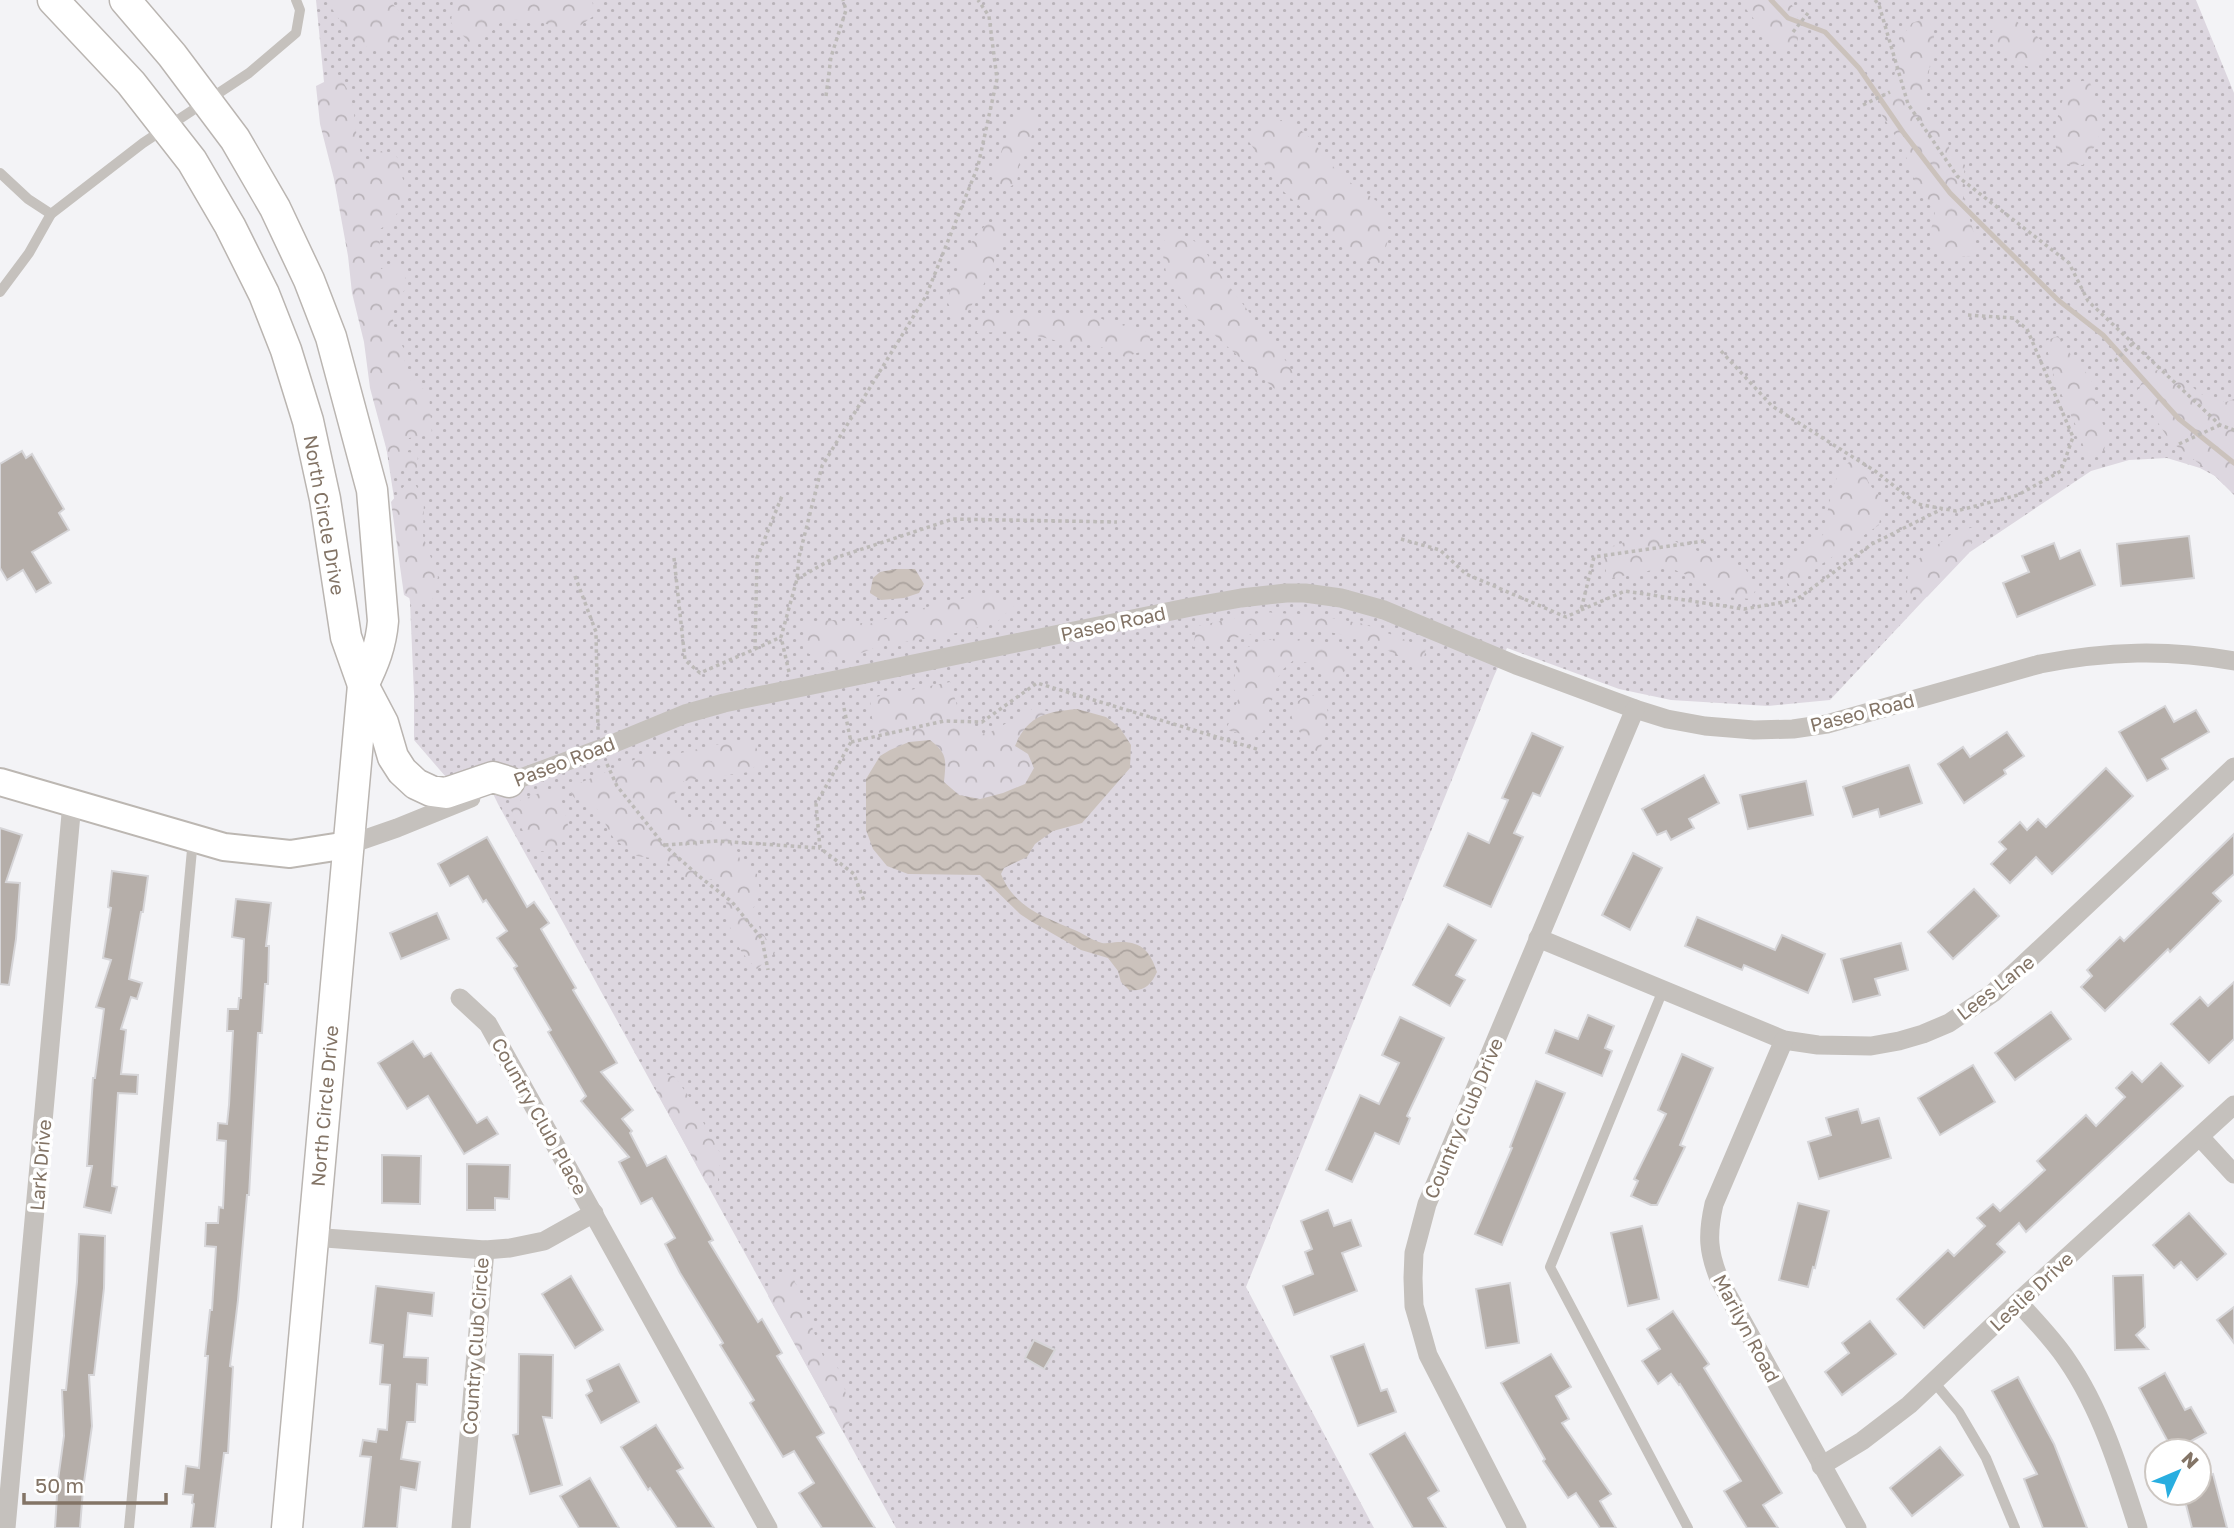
<svg xmlns="http://www.w3.org/2000/svg" width="2234" height="1528" viewBox="0 0 2234 1528" font-family="'Golos Text',sans-serif">
  <style>
    .grass { fill: url(#grass-dots) }
    .forest { fill: url(#forest-crowns) }
    .water { fill: url(#water-waves) }
    .lines { fill: none; stroke-linecap: round; stroke-linejoin: round }
    .stream { stroke: #cbc2bc; stroke-width: 5 }
    .building { fill: #b5aea9; stroke: #d6d5d8; stroke-width: 2 }
    .secondary-casing { stroke: #bcb7b2; stroke-width: 30 }
    .primary-casing { stroke: #bab5b1; stroke-width: 33 }
    .path { stroke: #bdbab8; stroke-width: 3.5; stroke-dasharray: 3.5 3.5; stroke-linecap: butt }
    .lane { stroke: #c5c1bd; stroke-width: 10 }
    .street { stroke: #c5c1bd; stroke-width: 19 }
    .secondary { stroke: #fff; stroke-width: 26 }
    .primary { stroke: #fff; stroke-width: 30 }
    .labels { text-anchor: middle; dominant-baseline: central; stroke-width: 7; stroke-linejoin: round; paint-order: stroke }
    .street-label { font-size: 19px; fill: #837466; stroke: #fff }
  </style>
  <defs>
    <pattern id="grass-dots" width="8" height="8" patternUnits="userSpaceOnUse" patternTransform="scale(1.75)"><rect width="8" height="8" fill="#ddd7e0"/><path d="M2 2h.1M6 6h.1" fill="none" stroke="#b9b3b9" stroke-width="1.8" stroke-linecap="round"/></pattern>
    <pattern id="forest-crowns" width="20" height="18" patternUnits="userSpaceOnUse" patternTransform="scale(1.75)"><rect width="20" height="18" fill="#ddd7e0"/><path d="M2 6a3 3 0 1 1 6 0M12 15a3 3 0 1 1 6 0" fill="none" stroke="#b9b3b9"/></pattern>
    <pattern id="water-waves" width="16" height="10" patternUnits="userSpaceOnUse" patternTransform="scale(1.75)"><rect width="16" height="10" fill="#cbc2bc"/><path d="M0 5q4-4 8 0t8 0" fill="none" stroke="#aaa29d"/></pattern>
  </defs>
  <rect width="100%" height="100%" fill="#f3f3f6"/>
  <polygon class="grass" points="316,0 2196,0 2234,93 2234,476 2224,485 2215,476 2200,468 2167,458 2129,460 2091,471 1967,554 1830,700 1768,706 1671,700 1619,689 1507,648 1494,676 1246,1287 1374,1528 896,1528 498,804 484,775 452,784 414,740 414,694 410,602 374,368 324,82"/>
  <g class="forest">
    <polygon points="324,0 389,0 398,10 402,38 375,51 354,41 328,3"/>
    <polygon points="453,0 592,0 595,15 571,32 531,19 503,20 489,34 469,42 451,23"/>
    <polygon points="1739,0 1786,0 1797,10 1798,41 1778,50"/>
    <polygon points="1929,17 1934,37 1924,106 1946,132 1950,152 1965,165 1962,191 1974,234 1973,256 1946,258 1929,239 1937,203 1917,195 1912,169 1896,137 1878,109 1894,77 1901,38 1912,23"/>
    <path d="M2013 18C2029 34 2051 35 2041 62L2029 67C2009 60 2001 50 1992 32L1998 19Z"/>
    <path d="M336 76C354 88 354 117 357 137 358 146 362 155 365 164L381 151 396 154 407 194 394 219 379 230 381 269 391 265 403 271 408 285 397 301 392 313 395 332 404 349 405 376 429 393 432 435 409 438 406 452 418 453 417 468 392 470 370 388 364 342 352 293 348 256 334 179 320 124 316 86Z"/>
    <path d="M2089 80 2104 120 2096 144 2083 165 2059 164C2051 131 2057 114 2069 83Z"/>
    <polygon points="1028,109 1037,125 1020,161 1017,182 1006,190 992,177 1012,122"/>
    <polygon points="1263,120 1288,120 1309,137 1341,176 1378,202 1390,233 1381,264 1354,256 1283,191 1247,139"/>
    <path d="M988 223 1002 226C1003 248 982 292 969 309 966 314 960 315 955 318L947 301C956 271 965 244 988 223Z"/>
    <polygon points="1172,232 1189,237 1203,248 1222,277 1280,352 1296,377 1276,390 1191,314 1167,278 1161,244"/>
    <polygon points="998,314 1019,317 1094,315 1112,324 1131,325 1150,333 1149,349 1125,357 1096,345 1074,345 1017,331 977,333 978,320"/>
    <polygon points="2058,336 2076,362 2091,378 2097,411 2107,433 2104,451 2087,456 2076,426 2055,380 2045,341"/>
    <polygon points="2169,368 2201,394 2226,402 2234,399 2234,495 2215,476 2170,441 2137,391 2148,372"/>
    <path d="M1851 461 1858 462 1870 485 1883 501 1879 525 1816 568 1791 589 1782 572 1806 541 1823 535C1828 515 1831 471 1851 461Z"/>
    <polygon points="415,484 424,500 423,536 438,577 432,600 421,605 404,595 391,502 405,485"/>
    <polygon points="1976,526 1969,553 1927,597 1907,593 1908,567 1952,534"/>
    <polygon points="1655,533 1712,557 1744,567 1757,587 1751,599 1726,597 1701,581 1668,567 1607,579 1603,549"/>
    <polygon points="987,594 1016,604 996,623 948,635 880,646 831,664 803,651 806,622 833,620 869,624 941,603"/>
    <polygon points="1264,612 1321,616 1364,624 1426,648 1421,672 1398,655 1359,638 1314,629 1272,630 1193,647 1197,626"/>
    <polygon points="1284,637 1346,648 1354,665 1333,679 1316,666 1295,659 1280,672 1263,732 1250,736 1226,730 1239,697 1233,688 1238,653 1257,642"/>
    <path d="M950 682 958 709 973 732 987 734 1034 708 1052 712C1033 719 1023 727 1015 745L1028 754 1034 768 1025 784 1003 793 980 799 959 795 944 781 946 764 909 742 890 750 872 720 870 698Z"/>
    <polygon points="1308,694 1323,698 1328,712 1320,752 1310,749 1291,718 1294,704"/>
    <path d="M753 741 762 760 749 772 684 781 673 796 680 817 707 820 729 827 742 865 757 874 760 891 753 909 760 929 775 953 757 969C744 957 735 944 730 927 724 909 730 896 719 878L692 883 664 860 637 856 614 839 594 804 575 799 568 788 636 759 672 755 728 742Z"/>
    <polygon points="558,786 569,829 554,853 534,850 508,805"/>
    <polygon points="662,1073 674,1076 690,1098 720,1153 718,1181 706,1183 656,1091"/>
    <polygon points="792,1274 823,1356 835,1362 843,1380 851,1421 842,1430 768,1296 777,1278"/>
  </g>
  <g class="water">
    <polygon points="896,569 915,569 924,584 919,593 904,598 881,600 870,593 873,578 880,572"/>
    <path d="M1077 709 1106 717 1120 728 1131 745 1130 768 1082 823 1053 831 1035 844 1027 857 1004 868 1001 874C1015 909 1046 917 1077 931 1085 935 1094 941 1102 943 1107 944 1113 942 1118 942 1142 941 1150 951 1157 972 1151 985 1144 992 1129 990L1121 982 1118 971 1108 958 1081 950 1029 920 1020 914 980 875 908 874 887 866 873 849 866 830V779L880 756 890 750 909 742 930 740C948 754 946 760 944 782L959 795 980 799 1003 793 1025 784 1034 768 1028 754 1015 746C1028 715 1046 712 1077 709Z"/>
  </g>
  <g class="lines">
    <polyline class="stream" points="1771,0 1788,18 1825,32 1859,68 1903,132 1950,193 2058,300 2103,335 2179,419 2234,463"/>
  </g>
  <g class="building">
    <polygon points="22,451 26,458 32,454 64,509 59,513 69,530 32,552 51,583 36,592 23,570 7,580 0,568 0,464"/>
    <polygon points="2189,536 2194,578 2121,586 2117,544"/>
    <polygon points="2054,543 2060,559 2080,550 2095,585 2017,617 2003,583 2029,572 2022,556"/>
    <polygon points="2165,706 2174,722 2196,710 2209,732 2162,759 2168,769 2147,781 2119,732"/>
    <polygon points="2007,732 2024,756 2004,770 2006,774 1964,803 1938,764 1963,747 1970,757"/>
    <polygon points="1532,733 1563,747 1540,796 1533,793 1514,833 1523,837 1491,907 1444,886 1468,833 1489,843 1508,800 1502,798"/>
    <polygon points="1909,765 1922,803 1880,817 1878,809 1853,817 1843,787"/>
    <polygon points="2106,768 2133,796 2052,874 2036,857 2010,883 1991,864 2006,849 1999,842 2020,822 2027,830 2038,819 2046,827"/>
    <polygon points="1704,775 1719,803 1689,819 1694,828 1671,840 1666,831 1657,835 1642,809"/>
    <polygon points="1806,781 1813,815 1748,829 1740,795"/>
    <polygon points="0,828 22,835 6,882 20,883 16,939 9,985 0,984"/>
    <polygon points="2234,834 2234,874 2213,893 2221,901 2170,952 2168,949 2105,1011 2081,987 2092,976 2087,970 2120,937 2124,941"/>
    <polygon points="487,837 527,907 534,902 549,923 541,929 576,988 573,990 617,1063 601,1072 633,1110 622,1119 632,1131 630,1133 647,1166 666,1156 713,1240 709,1242 758,1322 762,1319 782,1353 777,1356 824,1433 817,1437 875,1528 822,1528 799,1493 814,1483 794,1451 783,1457 750,1403 754,1400 720,1345 723,1343 680,1273 665,1244 675,1238 652,1198 641,1204 619,1162 629,1157 581,1101 586,1096 548,1032 551,1030 514,968 517,966 497,938 507,931 486,900 483,902 468,876 450,886 438,864"/>
    <polygon points="1633,853 1662,868 1630,930 1602,915"/>
    <polygon points="112,871 148,876 143,912 141,912 129,979 142,983 137,999 131,997 121,1029 126,1030 121,1074 138,1075 137,1094 118,1093 112,1186 117,1187 111,1213 84,1207 92,1166 87,1166 93,1078 95,1078 104,1009 96,1007 111,960 103,958 111,908 108,907"/>
    <polygon points="1974,889 1999,916 1953,959 1928,932"/>
    <polygon points="236,899 271,903 266,946 269,946 268,984 265,984 262,1033 258,1033 249,1195 247,1195 238,1300 230,1366 233,1367 228,1453 224,1453 215,1528 191,1528 194,1504 192,1503 193,1495 183,1494 186,1466 199,1468 208,1356 205,1356 210,1310 212,1310 216,1247 205,1246 206,1223 218,1223 219,1207 223,1208 226,1141 217,1140 218,1123 227,1124 229,1105 233,1031 227,1031 228,1009 238,1009 239,998 241,998 244,939 232,937"/>
    <polygon points="437,913 449,939 401,959 390,933"/>
    <polygon points="1697,917 1775,950 1782,935 1825,954 1808,993 1744,965 1742,970 1685,946"/>
    <polygon points="1448,924 1476,940 1456,975 1465,980 1450,1006 1413,985"/>
    <polygon points="1901,943 1908,970 1875,979 1880,995 1853,1002 1841,959"/>
    <polygon points="2234,982 2234,1039 2209,1063 2171,1024 2200,997 2208,1006"/>
    <polygon points="2051,1012 2071,1039 2015,1080 1995,1053"/>
    <polygon points="1588,1015 1614,1026 1605,1048 1612,1051 1602,1076 1546,1053 1555,1030 1578,1039"/>
    <polygon points="1400,1017 1444,1038 1407,1116 1410,1118 1399,1144 1375,1133 1352,1182 1326,1170 1360,1095 1379,1104 1399,1063 1382,1055"/>
    <polygon points="413,1041 424,1057 431,1053 477,1123 487,1117 498,1134 464,1154 428,1096 407,1109 378,1063"/>
    <polygon points="1682,1054 1713,1068 1680,1145 1685,1147 1657,1205 1651,1205 1631,1196 1638,1181 1634,1179 1666,1114 1658,1110"/>
    <polygon points="2161,1063 2183,1086 2026,1232 2019,1223 1997,1244 2005,1252 1924,1328 1897,1299 1948,1250 1954,1256 1985,1226 1977,1218 1993,1204 2000,1211 2045,1170 2037,1161 2086,1115 2096,1126 2125,1097 2116,1088 2132,1072 2142,1082"/>
    <polygon points="1973,1065 1995,1102 1940,1135 1918,1098"/>
    <polygon points="1536,1081 1565,1093 1502,1245 1475,1234 1512,1148 1510,1147"/>
    <polygon points="1858,1109 1862,1123 1879,1118 1891,1158 1819,1179 1808,1142 1831,1135 1826,1118"/>
    <polygon points="382,1155 421,1156 420,1204 382,1203"/>
    <polygon points="467,1164 510,1165 509,1199 495,1198 495,1210 467,1210"/>
    <polygon points="1798,1203 1829,1211 1815,1268 1813,1267 1808,1287 1779,1280"/>
    <polygon points="1328,1210 1334,1226 1351,1220 1361,1246 1342,1253 1357,1291 1294,1315 1283,1286 1313,1274 1305,1252 1312,1249 1301,1221"/>
    <polygon points="2189,1213 2226,1254 2197,1280 2181,1262 2174,1268 2153,1245"/>
    <polygon points="1642,1226 1659,1299 1628,1306 1611,1233"/>
    <polygon points="79,1234 105,1236 104,1288 94,1375 89,1375 92,1426 83,1489 80,1528 55,1528 58,1480 64,1436 62,1390 66,1390 77,1282"/>
    <polygon points="2143,1275 2145,1327 2136,1335 2148,1349 2115,1350 2113,1276"/>
    <polygon points="571,1276 603,1330 575,1348 542,1294"/>
    <polygon points="1510,1283 1519,1343 1486,1348 1476,1289"/>
    <polygon points="376,1286 434,1293 432,1316 408,1313 404,1357 428,1358 427,1385 417,1384 415,1422 407,1422 401,1459 420,1462 416,1490 401,1487 397,1528 363,1528 371,1457 360,1456 363,1440 376,1442 378,1429 387,1430 390,1385 380,1384 383,1345 370,1343"/>
    <polygon points="2234,1307 2234,1343 2217,1320"/>
    <polygon points="1673,1311 1709,1364 1704,1368 1782,1493 1763,1505 1778,1528 1747,1528 1724,1491 1741,1481 1680,1384 1679,1385 1671,1374 1658,1384 1642,1361 1660,1349 1647,1329"/>
    <polygon points="1870,1321 1896,1354 1842,1395 1825,1372 1849,1353 1842,1343"/>
    <polygon points="1034,1340 1055,1350 1044,1369 1025,1358"/>
    <polygon points="1364,1344 1381,1391 1387,1389 1396,1412 1358,1426 1331,1356"/>
    <polygon points="519,1354 553,1355 552,1418 543,1417 562,1485 530,1494 513,1435 518,1434"/>
    <polygon points="1551,1354 1571,1387 1556,1396 1569,1419 1562,1423 1611,1494 1600,1501 1616,1528 1600,1528 1576,1493 1568,1498 1543,1461 1545,1459 1501,1383"/>
    <polygon points="619,1364 639,1402 601,1423 586,1395 592,1391 587,1380"/>
    <polygon points="2165,1373 2185,1410 2191,1407 2206,1433 2173,1451 2139,1388"/>
    <polygon points="2018,1377 2054,1444 2087,1528 2043,1528 2024,1479 2037,1474 1992,1391"/>
    <polygon points="656,1425 683,1468 677,1471 714,1528 677,1528 650,1488 648,1490 621,1447"/>
    <polygon points="1405,1433 1439,1491 1428,1498 1446,1528 1413,1528 1370,1454"/>
    <polygon points="1940,1447 1963,1475 1912,1516 1890,1488"/>
    <polygon points="2213,1474 2227,1528 2192,1528 2183,1493 2199,1493 2199,1478"/>
    <polygon points="590,1478 619,1528 579,1528 560,1496"/>
  </g>
  <g class="lines">
    <defs>
      <polyline id="secondary" points="0,782 224,847 290,854 348,845"/>
      <g id="primary">
        <polyline points="53,0 131,83 192,161 230,226 264,294 286,350 308,421 325,499 346,637 363,685 383,723 393,757 402,771 416,784 431,791 446,793 493,777 509,782"/>
        <path d="M125 0 172 55 235 139 275 208 309 280 331 337 372 490 383 621C381 645 374 663 363 685L287 1528"/>
      </g>
    </defs>
    <use href="#secondary" class="secondary-casing"/>
    <use href="#primary" class="primary-casing"/>
    <g class="path">
      <polyline points="1875,0 1879,5 1908,104 1957,176 2069,263 2088,301 2220,425 2234,430"/>
      <polyline points="1793,32 1808,13"/>
      <polyline points="826,96 831,57 846,10 843,0"/>
      <polyline points="1863,105 1890,92"/>
      <polyline points="1721,351 1772,406 1875,471 1917,504 1956,511 2018,495 2061,471 2073,437 2027,329 2013,318 1968,315"/>
      <polyline points="2115,361 2133,343"/>
      <polyline points="2179,444 2220,425"/>
      <polyline points="1401,539 1440,550 1466,574 1566,617 1581,610 1594,557 1704,541"/>
      <polyline points="674,558 685,660 700,673 755,649 757,558 782,496"/>
      <polyline points="575,576 596,632 598,730"/>
      <polyline points="797,579 832,559 953,519 1117,522"/>
      <polyline points="1581,610 1625,591 1744,609 1796,600 1872,544 1942,509"/>
      <polyline points="755,649 781,637"/>
      <polyline points="789,672 781,637 797,579 799,557 822,466 926,296 978,166 997,79 989,16 978,0"/>
      <polyline points="844,708 851,742 816,804 820,848 854,874 864,901"/>
      <polyline points="851,742 944,721 982,722 1037,683 1260,750"/>
      <polyline points="607,764 617,786 664,845 700,877 732,902 762,939 768,970"/>
      <polyline points="665,845 718,841 820,848"/>
    </g>
    <g class="lane">
      <polyline points="0,173 28,199 51,214"/>
      <polyline points="0,292 29,253 51,214 143,143 249,73 296,33 300,10 296,0"/>
      <polyline points="1663,990 1550,1267 1688,1528"/>
      <polyline points="1934,1382 1959,1412 1986,1458 2015,1528"/>
      <polyline points="129,1528 193,839"/>
    </g>
    <g class="street">
      <path d="M499 786 600 749 685 714 724 703 1191 607 1241 598 1286 593H1305L1341 598 1384 610 1516 665 1635 709 1667 719 1705 726 1754 730 1793 729 1827 724 2040 664C2107 651 2167 649 2234 661"/>
      <polyline points="348,845 397,828 471,798"/>
      <polyline points="1538,938 1784,1040 1818,1045 1871,1046 1899,1041 1923,1034 1949,1023 1993,993 2234,767"/>
      <polyline points="460,998 488,1024 768,1528"/>
      <path d="M1784 1040 1714 1204C1707 1235 1708 1252 1720 1281L1857 1528"/>
      <polyline points="2200,1137 2234,1174"/>
      <polyline points="312,1237 485,1250 510,1248 544,1241 594,1213"/>
      <path d="M2018 1302C2035 1321 2053 1339 2067 1360 2101 1409 2120 1471 2138 1528"/>
      <polyline points="1821,1466 1862,1441 1909,1405 2018,1302 2234,1105"/>
      <polyline points="6,1528 72,803"/>
      <polyline points="461,1528 485,1250"/>
      <polyline points="1517,1528 1428,1355 1421,1330 1414,1306 1413,1278 1414,1253 1427,1204 1635,709"/>
    </g>
    <use href="#secondary" class="secondary"/>
    <use href="#primary" class="primary"/>
  </g>
  <g class="labels">
    <g class="street-label">
      <text transform="translate(325 515) rotate(80)">North Circle Drive</text>
      <text transform="translate(1113 623) rotate(-12)">Paseo Road</text>
      <text transform="translate(1862 712) rotate(-14)">Paseo Road</text>
      <text transform="translate(564 761) rotate(-21)">Paseo Road</text>
      <text transform="translate(1995 987) rotate(-38)">Lees Lane</text>
      <text transform="translate(324 1106) rotate(-85)">North Circle Drive</text>
      <text transform="translate(540 1116) rotate(61)">Country Club Place</text>
      <text transform="translate(1463 1118) rotate(-67)">Country Club Drive</text>
      <text transform="translate(40 1165) rotate(-85)">Lark Drive</text>
      <text transform="translate(2031 1291) rotate(-43)">Leslie Drive</text>
      <text transform="translate(1747 1328) rotate(62)">Marilyn Road</text>
      <text transform="translate(475 1346) rotate(-86)">Country Club Circle</text>
    </g>
  </g>
  <g transform="translate(2178 1472) rotate(46)"><circle r="33" fill="#ffffff" stroke="#cdc7c2" stroke-width="2"/>
  <path d="M0-5L12 26L0 18L-12 26Z" fill="#29aee0"/>
  <text y="-10" font-size="19" font-weight="bold" text-anchor="middle" fill="#837466">N</text>
  </g>
  <path d="M24 1493v10h142v-10" fill="none" stroke="#837466" stroke-width="3.5"/>
  <text x="35" y="1493" font-size="21" fill="#837466" stroke="#ffffff" stroke-width="5" paint-order="stroke">50 m</text>
</svg>
